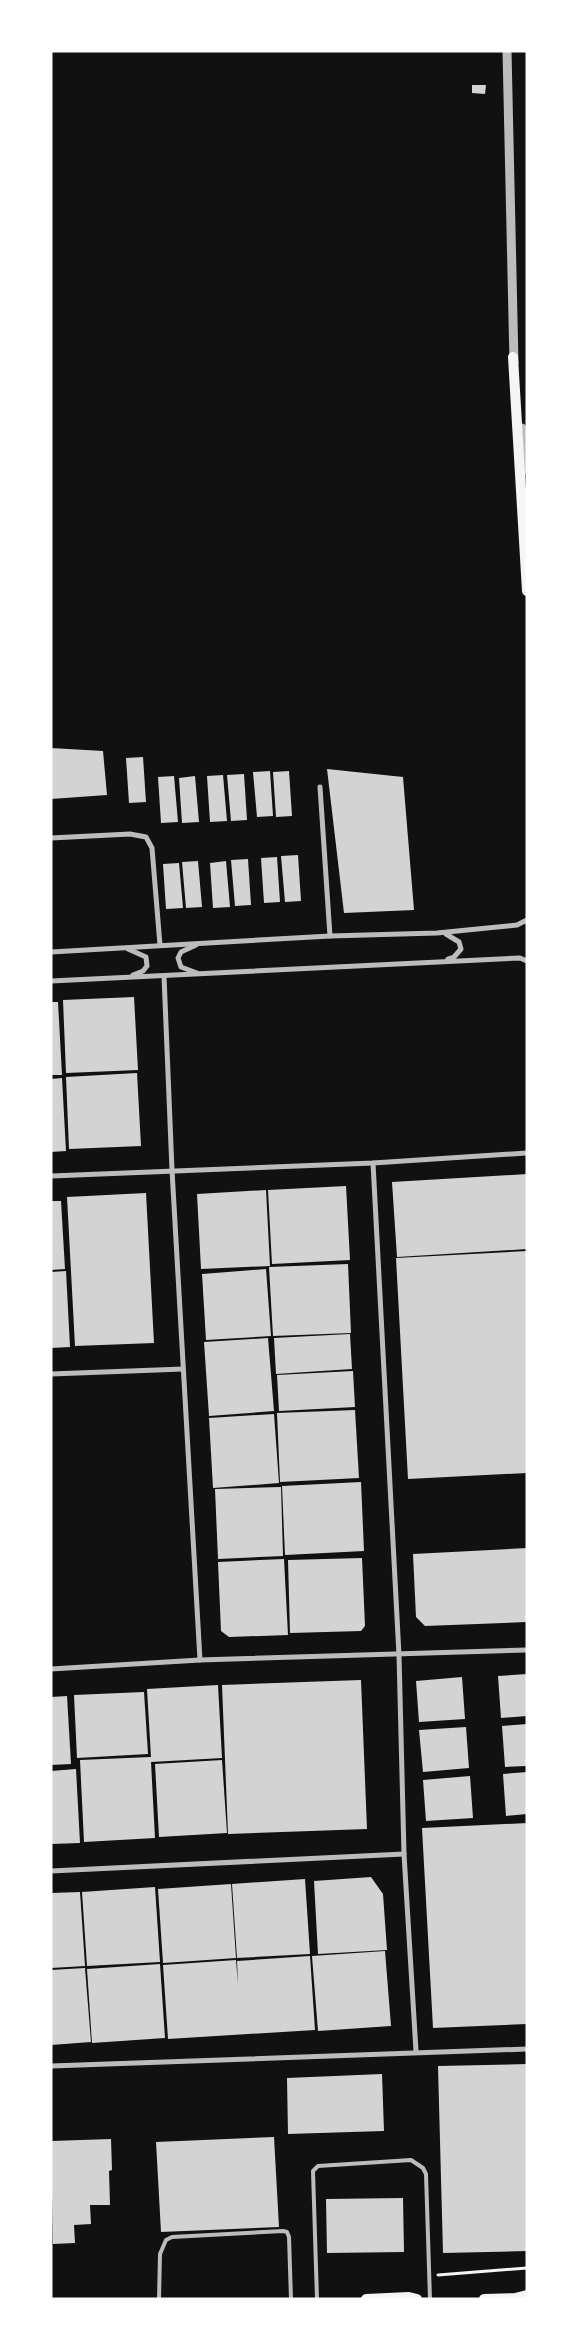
<svg xmlns="http://www.w3.org/2000/svg" width="578" height="2350" viewBox="0 0 578 2350" font-family="Overpass,sans-serif">
  <style>
    .building { fill: #d3d3d3 }
    .lines { fill: none; stroke-linecap: round; stroke-linejoin: round }
    .path { stroke: #f5f5f5; stroke-width: 3 }
    .service { stroke: #bcbcbc; stroke-width: 4 }
    .minor { stroke: #bcbcbc; stroke-width: 5 }
    .tertiary { stroke: #bcbcbc; stroke-width: 9 }
    .secondary { stroke: #f5f5f5; stroke-width: 10 }
  </style>
  <rect width="100%" height="100%" fill="#111"/>
  <g class="building">
    <polygon points="472,85 486,85 485,94 472,93"/>
    <polygon points="51,748 103,751 107,795 51,799"/>
    <polygon points="143,757 146,802 129,803 126,758"/>
    <polygon points="327,769 403,777 414,910 344,913"/>
    <polygon points="270,771 273,816 257,817 253,772"/>
    <polygon points="289,771 292,816 276,817 273,772"/>
    <polygon points="244,774 247,820 231,821 227,775"/>
    <polygon points="223,775 227,821 210,822 207,776"/>
    <polygon points="174,776 178,822 161,823 158,777"/>
    <polygon points="195,776 199,822 182,823 179,778"/>
    <polygon points="298,855 301,901 285,902 281,856"/>
    <polygon points="277,857 280,902 264,903 261,858"/>
    <polygon points="248,859 251,905 235,906 231,860"/>
    <polygon points="198,861 202,907 186,908 182,862"/>
    <polygon points="226,861 230,907 213,908 210,863"/>
    <polygon points="179,863 183,908 166,909 163,864"/>
    <polygon points="134,997 138,1070 66,1073 63,1000"/>
    <polygon points="51,1002 58,1002 62,1075 51,1075"/>
    <polygon points="137,1073 141,1146 69,1149 66,1077"/>
    <polygon points="62,1078 66,1151 51,1152 51,1079"/>
    <polygon points="527,1174 527,1249 397,1257 392,1182"/>
    <polygon points="346,1186 350,1260 272,1264 268,1190"/>
    <polygon points="266,1190 270,1266 201,1269 197,1194"/>
    <polygon points="146,1193 154,1343 75,1346 67,1197"/>
    <polygon points="51,1201 61,1201 65,1269 51,1270"/>
    <polygon points="527,1251 527,1473 408,1479 396,1258"/>
    <polygon points="348,1264 351,1333 273,1336 269,1267"/>
    <polygon points="266,1269 271,1336 206,1340 202,1274"/>
    <polygon points="66,1271 70,1347 51,1348 51,1272"/>
    <polygon points="350,1334 352,1369 276,1374 274,1338"/>
    <polygon points="268,1338 274,1411 209,1416 204,1342"/>
    <polygon points="353,1371 355,1407 279,1411 277,1375"/>
    <polygon points="355,1410 359,1478 280,1482 277,1413"/>
    <polygon points="274,1414 279,1483 213,1488 209,1418"/>
    <polygon points="361,1482 364,1551 285,1555 282,1486"/>
    <polygon points="281,1487 283,1556 218,1559 215,1489"/>
    <polygon points="527,1548 527,1622 425,1626 416,1617 413,1554"/>
    <polygon points="362,1558 365,1626 361,1631 290,1633 288,1560"/>
    <polygon points="284,1559 288,1635 229,1637 221,1631 218,1562"/>
    <polygon points="527,1674 527,1716 501,1718 498,1676"/>
    <polygon points="462,1677 465,1719 419,1722 416,1681"/>
    <polygon points="361,1680 367,1829 228,1834 222,1685"/>
    <polygon points="218,1685 222,1758 151,1762 155,1838 84,1842 80,1760 151,1757 147,1689"/>
    <polygon points="144,1692 148,1754 77,1758 74,1695"/>
    <polygon points="67,1696 71,1764 51,1765 51,1697"/>
    <polygon points="527,1724 527,1766 505,1767 502,1726"/>
    <polygon points="466,1727 469,1768 423,1772 419,1730"/>
    <polygon points="222,1760 227,1833 159,1837 155,1764"/>
    <polygon points="76,1769 80,1843 51,1844 51,1771"/>
    <polygon points="527,1772 527,1814 506,1816 503,1774"/>
    <polygon points="470,1776 473,1818 426,1821 423,1780"/>
    <polygon points="527,1823 527,2024 433,2028 422,1828"/>
    <polygon points="371,1877 383,1894 387,1950 318,1954 314,1881"/>
    <polygon points="305,1879 310,1954 237,1958 232,1884"/>
    <polygon points="231,1884 236,1958 163,1963 158,1889"/>
    <polygon points="155,1887 160,1962 87,1966 82,1892"/>
    <polygon points="80,1892 85,1966 51,1968 51,1893"/>
    <polygon points="385,1951 391,2026 318,2031 312,1956"/>
    <polygon points="310,1956 315,2030 168,2039 163,1965 236,1960 238,1984 237,1961"/>
    <polygon points="160,1964 165,2038 92,2043 87,1969"/>
    <polygon points="85,1968 91,2042 51,2045 51,1970"/>
    <polygon points="527,2064 527,2251 443,2253 438,2066"/>
    <polygon points="382,2074 384,2131 288,2134 287,2078"/>
    <polygon points="274,2137 279,2227 161,2232 156,2142"/>
    <polygon points="111,2139 112,2170 109,2171 110,2205 90,2205 91,2224 74,2225 75,2243 53,2244 51,2141"/>
    <polygon points="403,2198 404,2252 327,2253 326,2199"/>
  </g>
  <g class="lines">
    <polyline class="path" points="438,2275 527,2268"/>
    <g class="service">
      <polyline points="159,2299 160,2254 166,2240 172,2237 283,2231 287,2232 289,2237 291,2299"/>
      <polyline points="317,2299 313,2171 318,2166 411,2160 423,2168 426,2174 430,2299"/>
    </g>
    <g class="minor">
      <polyline points="320,787 330,936"/>
      <polyline points="51,838 130,834 146,837 152,848 160,945"/>
      <polyline points="446,934 459,942 461,949 454,957 448,959"/>
      <polyline points="196,945 181,952 178,958 181,967 197,973"/>
      <polyline points="128,949 146,957 147,966 143,971 133,975"/>
      <polyline points="51,952 330,936 437,933 517,925 527,920"/>
      <polyline points="164,976 172,1170 200,1660"/>
      <polyline points="51,981 520,958 527,961"/>
      <polyline points="373,1163 399,1655 404,1854 416,2051"/>
      <polyline points="51,1176 373,1163 527,1153"/>
      <polyline points="51,1374 183,1369"/>
      <polyline points="51,1669 200,1660 527,1650"/>
      <polyline points="51,1871 404,1854"/>
      <polyline points="51,2066 527,2049"/>
    </g>
    <g class="tertiary">
      <polyline points="507,51 514,363"/>
      <polyline points="522,428 527,470"/>
    </g>
    <g class="secondary">
      <polyline points="513,357 527,591"/>
      <polyline points="366,2299 409,2297 417,2299"/>
      <polyline points="484,2299 515,2298 527,2295"/>
    </g>
  </g>
  <rect width="578" height="2350" fill="none" stroke="#ffffff" stroke-width="105"/>
</svg>
